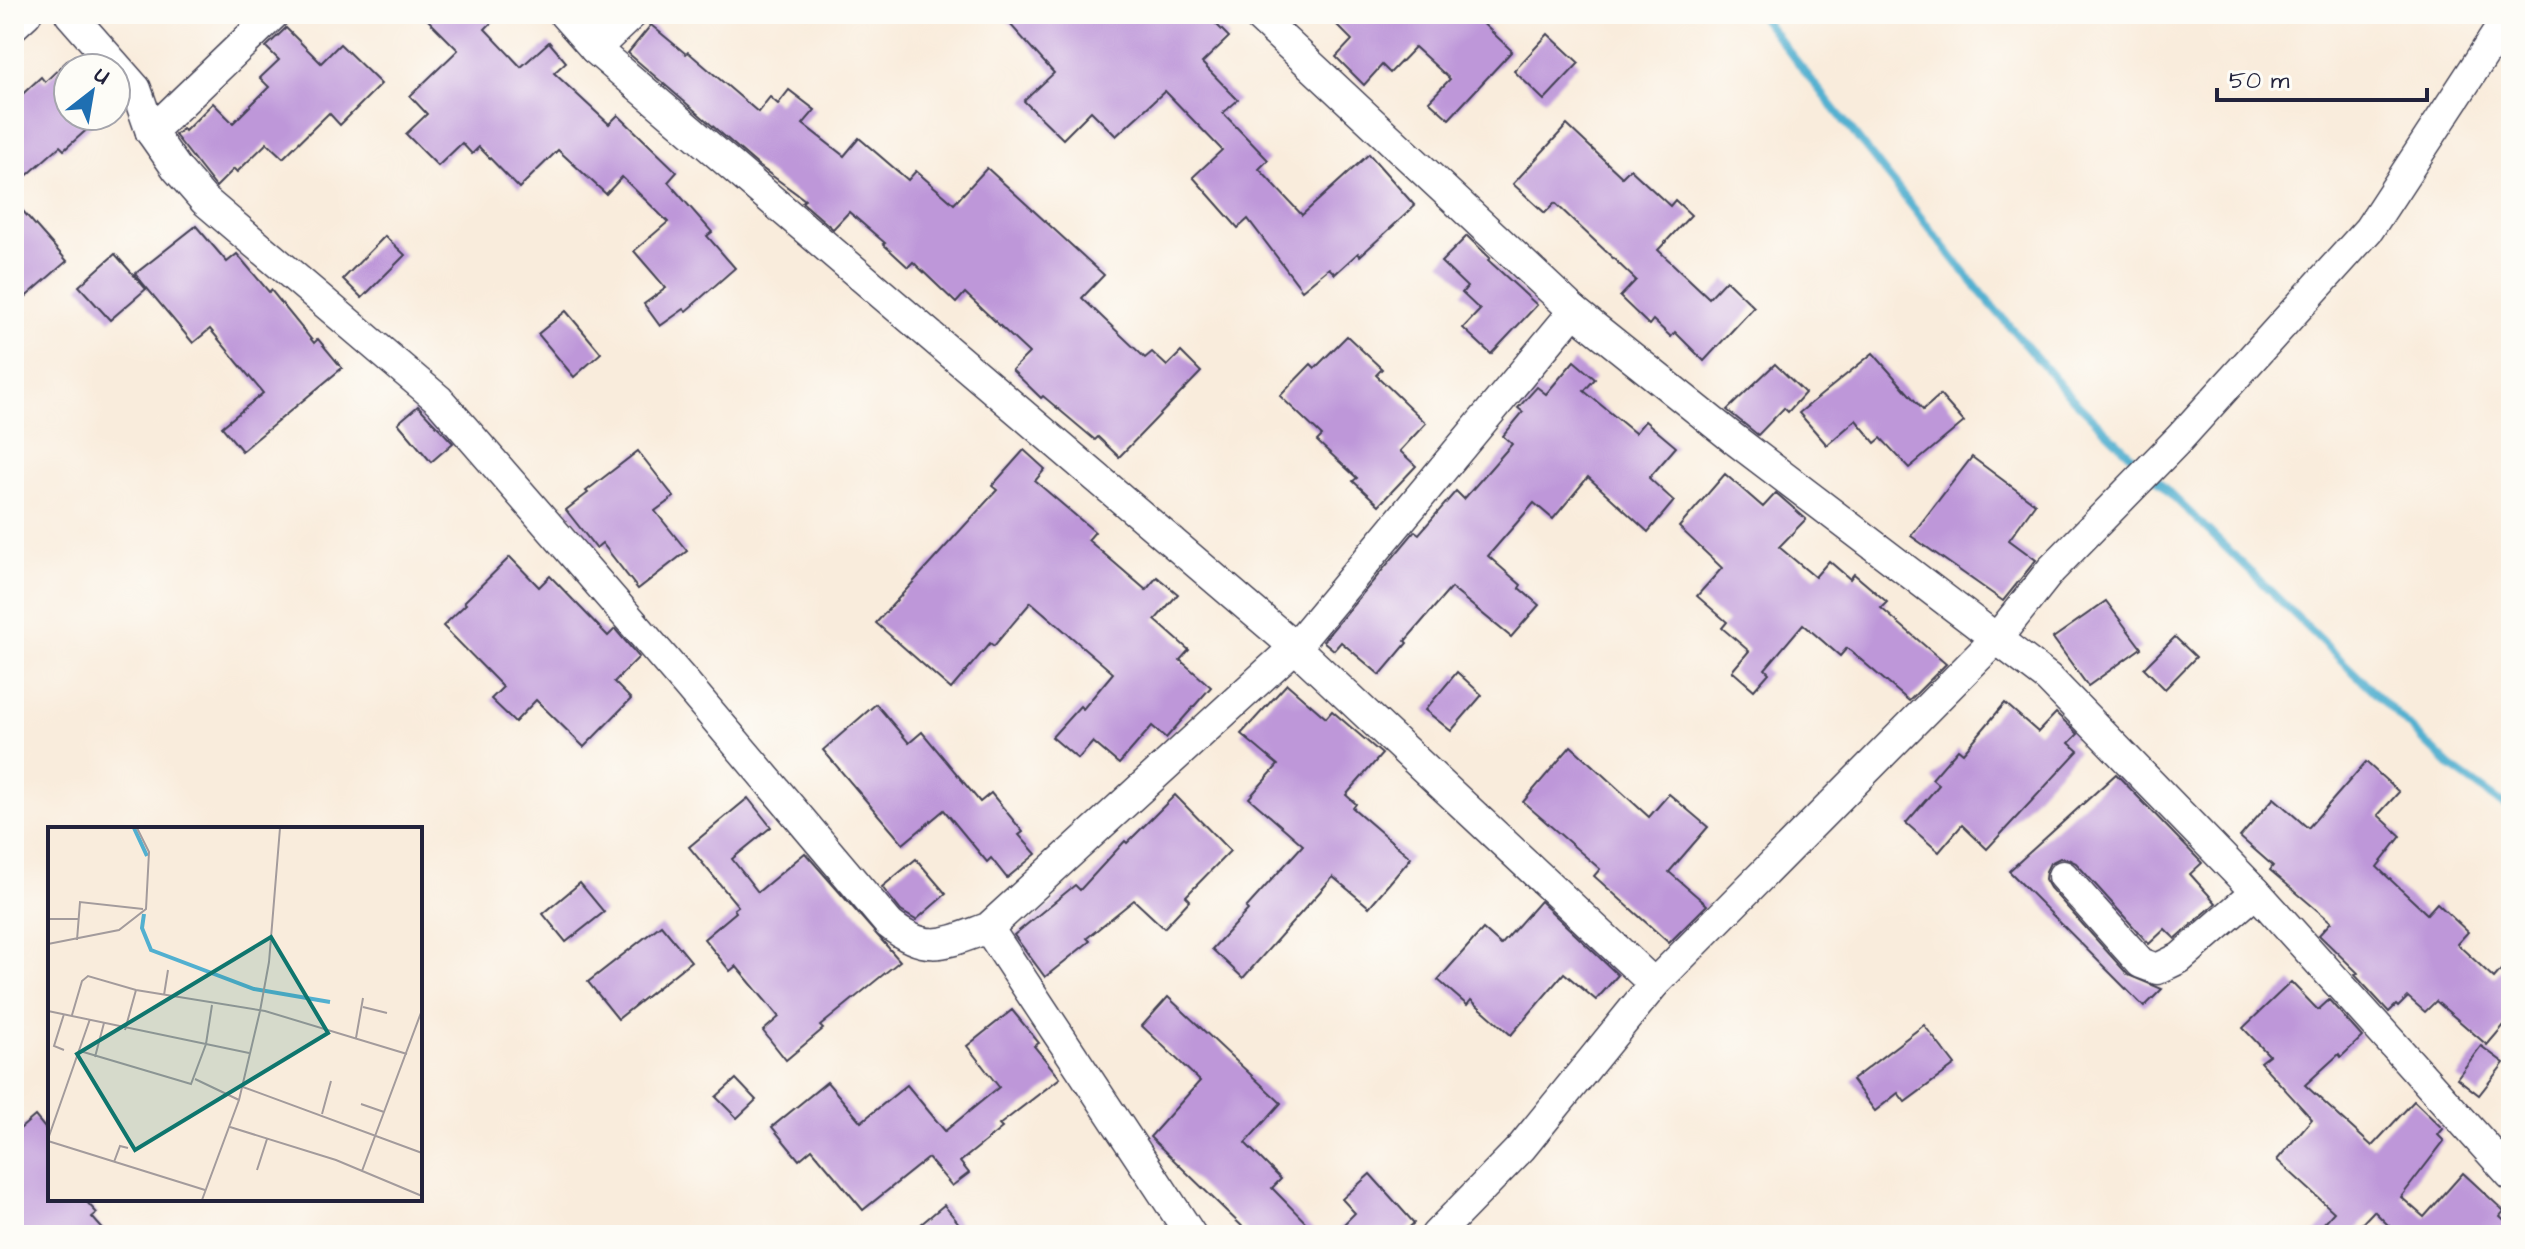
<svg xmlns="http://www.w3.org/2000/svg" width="2525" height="1249" viewBox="0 0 2525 1249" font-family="'Architects Daughter',sans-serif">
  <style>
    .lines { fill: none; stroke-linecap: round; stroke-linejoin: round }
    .stream { stroke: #52b0d0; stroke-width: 8 }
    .building { fill: #be97d9 }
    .street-casing { stroke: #424053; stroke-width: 33 }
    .street { stroke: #fff; stroke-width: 30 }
    .inset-river { fill: none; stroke: #52b0d0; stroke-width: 4 }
    .inset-road { fill: none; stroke: #a39b9c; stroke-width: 2 }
    .view { fill: #0f766e; fill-opacity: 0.15; stroke: #0f766e; stroke-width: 4 }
    .inset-edge { fill: none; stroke: #22223b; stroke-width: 4 }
  </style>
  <rect width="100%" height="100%" fill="#fdfcf7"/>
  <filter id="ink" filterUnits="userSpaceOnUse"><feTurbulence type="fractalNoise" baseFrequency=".0125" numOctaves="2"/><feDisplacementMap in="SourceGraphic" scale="16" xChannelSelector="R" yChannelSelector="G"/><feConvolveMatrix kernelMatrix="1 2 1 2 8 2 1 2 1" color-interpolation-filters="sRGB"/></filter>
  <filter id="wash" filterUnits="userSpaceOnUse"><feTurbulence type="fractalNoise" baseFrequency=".006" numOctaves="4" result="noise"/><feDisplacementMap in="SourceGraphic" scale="32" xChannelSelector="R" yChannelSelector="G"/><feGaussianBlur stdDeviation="1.8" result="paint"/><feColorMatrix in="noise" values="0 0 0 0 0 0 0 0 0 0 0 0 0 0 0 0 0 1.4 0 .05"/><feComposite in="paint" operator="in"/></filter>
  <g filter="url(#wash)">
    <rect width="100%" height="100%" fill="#f9ecdc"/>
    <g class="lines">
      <polyline class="stream" points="1759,14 1981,293 2067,393 2451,767 2511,810"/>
    </g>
    <g id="blocks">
      <g class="building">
        <polygon points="422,14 500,14 485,29 521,67 549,42 566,62 554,73 609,124 618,115 677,172 668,182 712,232 707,236 735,268 686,311 684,309 660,326 644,304 666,288 634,251 668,222 622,177 606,194 558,150 519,188 479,147 472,154 462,143 438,166 406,134 427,114 410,96 458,50"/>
        <polygon points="1001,14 1206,14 1229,37 1202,63 1238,100 1223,113 1268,160 1259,169 1302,215 1369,154 1415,206 1360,256 1358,253 1335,274 1329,268 1302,290 1248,219 1238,228 1193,177 1222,150 1165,91 1116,136 1091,111 1063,139 1024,101 1054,73"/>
        <polygon points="1326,14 1473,14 1512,51 1449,119 1429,101 1450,79 1415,47 1390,73 1382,65 1364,85 1336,57 1352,40"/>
        <polygon points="651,25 686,54 688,52 758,112 770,97 778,104 789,90 815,110 803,124 844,156 859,138 908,180 916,171 954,204 987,168 1104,275 1082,298 1145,358 1152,352 1167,366 1181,352 1201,372 1119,457 1098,437 1095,440 1043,396 1041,398 1012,370 1029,353 965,293 956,303 913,262 908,267 883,244 885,243 849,212 833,229 802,202 805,200 759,166 628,53"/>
        <polygon points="286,28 321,63 340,44 381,84 340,125 329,113 283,158 267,143 237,172 234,169 216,187 175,135 183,129 185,131 213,103 233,123 269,87 260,78 279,60 266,47"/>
        <polygon points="1548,34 1579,63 1544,100 1514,71"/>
        <polygon points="68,60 68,116 102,116 64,150 60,146 14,187 14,102 41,77 45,82"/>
        <polygon points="1567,125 1622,177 1630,169 1670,206 1675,200 1691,215 1658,250 1709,298 1726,280 1754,307 1704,361 1675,332 1671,337 1653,320 1649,325 1620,297 1636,280 1555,203 1545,213 1513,184"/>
        <polygon points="14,201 67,261 14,307"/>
        <polygon points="196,226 227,262 237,254 269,292 271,290 314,343 318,339 342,368 242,451 222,427 263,393 210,329 193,343 135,274"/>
        <polygon points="385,236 405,255 362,298 343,279"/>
        <polygon points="1467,236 1490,258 1488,260 1537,305 1491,354 1463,328 1480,310 1462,293 1467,287 1441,262"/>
        <polygon points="115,254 146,289 110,320 79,286"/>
        <polygon points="566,311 601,353 574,377 538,334"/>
        <polygon points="1347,336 1382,369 1376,375 1426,423 1400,451 1416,466 1379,505 1353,481 1357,478 1317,441 1322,436 1280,396 1311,364 1315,368"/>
        <polygon points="1873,353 1923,410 1940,395 1964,422 1909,468 1881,438 1875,443 1856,420 1827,445 1799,413"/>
        <polygon points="1574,361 1595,379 1584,391 1635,433 1645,421 1676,447 1649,478 1674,501 1648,532 1588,477 1553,519 1534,503 1488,556 1521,585 1519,588 1539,605 1511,637 1451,588 1405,641 1407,643 1380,675 1341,642 1334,650 1323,641 1415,531 1419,534 1456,491 1464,499 1512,444 1503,436 1523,412 1518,408 1537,387 1546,394"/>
        <polygon points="1775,364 1805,393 1788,412 1784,408 1758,435 1727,410"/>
        <polygon points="418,406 453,443 431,462 398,423"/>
        <polygon points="1024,450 1045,469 1035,481 1095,532 1088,540 1146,590 1157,577 1178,594 1155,620 1189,650 1180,660 1211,687 1166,738 1152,726 1119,764 1093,742 1078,759 1052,737 1080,706 1083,709 1113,673 1031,602 994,646 990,643 951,689 876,623 997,490 992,486"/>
        <polygon points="638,451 674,497 655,511 687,551 638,589 602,543 596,548 566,510 588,493 586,491"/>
        <polygon points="1972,457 2035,504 2009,540 2036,560 2003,601 1911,536"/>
        <polygon points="1725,474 1763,507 1776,493 1806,519 1779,547 1815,577 1829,561 1850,579 1854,574 1887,602 1881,608 1946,664 1909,701 1847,648 1840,656 1803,624 1765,669 1769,673 1754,690 1732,671 1749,651 1722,628 1727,622 1697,596 1722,568 1679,527"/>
        <polygon points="510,557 539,587 550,576 608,636 615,629 639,657 614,682 631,699 584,747 536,700 515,722 491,699 503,687 443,626 466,604 464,602"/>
        <polygon points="2106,601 2141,648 2088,686 2053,638"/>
        <polygon points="2175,637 2196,657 2165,689 2144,668"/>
        <polygon points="1457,672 1482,695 1451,731 1425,710"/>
        <polygon points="1287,684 1326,718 1332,711 1382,754 1346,795 1356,804 1353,808 1411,858 1369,907 1333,877 1243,978 1212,949 1248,910 1246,908 1303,845 1249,798 1278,765 1241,734"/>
        <polygon points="2005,703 2038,732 2056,713 2078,734 2069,743 2078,751 1987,849 1962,825 1939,852 1906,823 1939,785 1932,779 1958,749 1963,753"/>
        <polygon points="876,704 909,743 922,732 980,802 991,793 1023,832 1019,835 1036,854 1007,878 991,858 987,862 944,810 903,844 823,750"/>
        <polygon points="1571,746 1649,817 1669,794 1708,827 1669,872 1707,905 1669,943 1594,876 1600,869 1523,802"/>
        <polygon points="2366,762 2399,792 2378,815 2401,836 2377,867 2427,914 2437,903 2468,932 2457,944 2494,978 2511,958 2511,1017 2487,1045 2436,1001 2425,1012 2408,997 2398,1007 2396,1005 2389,1012 2355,975 2358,973 2319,935 2331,922 2270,870 2273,866 2240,837 2274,798 2308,828"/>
        <polygon points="2116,774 2202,863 2190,874 2216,903 2175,939 2165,929 2149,944 2076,863 2068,859 2060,858 2050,863 2046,871 2045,879 2050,888 2128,975 2162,989 2144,1007 2009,871"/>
        <polygon points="1175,795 1230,851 1186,896 1190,900 1164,928 1134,900 1087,938 1090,941 1045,977 1014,935 1075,885 1080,890 1125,841 1127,843"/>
        <polygon points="748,798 771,827 732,859 758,892 805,853 900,961 820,1026 823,1029 786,1060 763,1031 779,1017 736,966 730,971 704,939 736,912 734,909 738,906 689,847"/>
        <polygon points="916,859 946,894 916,920 901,911 882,887"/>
        <polygon points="580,883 604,912 566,942 543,914"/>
        <polygon points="1540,901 1618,975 1596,1000 1564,973 1511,1035 1471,1000 1467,1005 1438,980 1483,929 1501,945"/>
        <polygon points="661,925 691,961 618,1019 588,982"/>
        <polygon points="2291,982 2318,1010 2329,1000 2362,1037 2341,1057 2339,1054 2305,1085 2372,1146 2414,1101 2443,1129 2438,1135 2444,1141 2401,1197 2424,1217 2463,1173 2504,1211 2500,1216 2511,1226 2511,1235 2398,1235 2374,1211 2351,1235 2313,1235 2334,1212 2277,1160 2312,1119 2260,1062 2269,1055 2243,1028"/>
        <polygon points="1168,997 1281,1103 1245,1143 1281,1179 1272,1188 1318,1235 1251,1235 1150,1137 1200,1081 1142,1026"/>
        <polygon points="1012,1010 1039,1043 1034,1046 1060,1078 999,1125 1002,1128 960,1162 969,1173 952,1186 928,1158 863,1210 812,1149 799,1160 772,1127 827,1082 861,1122 907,1085 945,1131 999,1087 967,1046"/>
        <polygon points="1924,1025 1955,1065 1905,1102 1898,1093 1875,1111 1852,1080"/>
        <polygon points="2481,1046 2504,1063 2479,1095 2457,1078"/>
        <polygon points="736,1079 756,1100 737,1118 716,1097"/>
        <polygon points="35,1116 50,1134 50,1199 84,1199 97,1213 92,1217 108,1235 14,1235 14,1134"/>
        <polygon points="1370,1174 1414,1223 1401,1235 1333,1235 1355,1213 1342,1199"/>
        <polygon points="944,1205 968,1235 908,1235"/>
      </g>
    </g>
  </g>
  <g filter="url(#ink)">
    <use href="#blocks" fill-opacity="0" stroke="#424053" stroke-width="2"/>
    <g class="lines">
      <defs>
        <g id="street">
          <path d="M70 14 136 89 151 132 177 169 204 200 439 400 687 685 889 924C927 955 946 943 988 928L1295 647 1574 311"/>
          <polyline points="564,14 595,49 1295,647 1654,984"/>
          <polyline points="1256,14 1574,311 1734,439 2048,678 2256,892 2511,1175"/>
          <polyline points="14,25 26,14"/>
          <polyline points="595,49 632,14"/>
          <polyline points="151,132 274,14"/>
          <polyline points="2063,876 2141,963 2157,969 2180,958 2256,892"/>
          <polyline points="988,928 1191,1235"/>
          <polyline points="1436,1235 1521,1148 1654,984 1997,638 2051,570 2179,439 2369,229 2510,14"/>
        </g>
      </defs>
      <use href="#street" class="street-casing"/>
      <use href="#street" class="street"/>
    </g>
  </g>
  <g transform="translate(48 827)">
    <rect width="374" height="374" fill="#f9ecdc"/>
    <path class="inset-river" d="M86 1 99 29M96 87 94 101 103 123 206 162 282 175"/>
    <path class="inset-road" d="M0 92H30M29 113 32 75 95 82M0 117 71 103 98 82 101 25 89 1M116 168 120 143M315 180 339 186M0 184 201 226M16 187 6 219 16 223M24 188 34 154 40 149 88 163 217 184 359 227M77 203 88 163M308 211 315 171M32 224 143 257 158 217 164 178M47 230 56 196M147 252 191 273M195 260 374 326M313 277 336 285M274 287 283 254M182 300 288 333 374 369M0 312 42 192M0 314 157 363M66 335 72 319 80 321M209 343 219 312M314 344 374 183M154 373 191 273 212 184 221 135 232 1"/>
    <path class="view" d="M223 110 280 206 87 323 29 227Z"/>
    <rect width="374" height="374" class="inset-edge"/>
  </g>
  <rect width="2525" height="1249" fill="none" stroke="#fdfcf7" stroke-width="48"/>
  <g transform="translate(92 92) rotate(31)"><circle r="38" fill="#fdfcf7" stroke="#a5a5ac" stroke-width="2"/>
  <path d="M0-6L14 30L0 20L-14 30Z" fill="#1f6fb2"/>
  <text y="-12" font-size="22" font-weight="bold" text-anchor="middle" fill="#22223b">U</text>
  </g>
  <path d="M2217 88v12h210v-12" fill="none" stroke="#22223b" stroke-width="4"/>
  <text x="2229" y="88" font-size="24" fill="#22223b" stroke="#fdfcf7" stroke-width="6" paint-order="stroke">50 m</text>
</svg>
